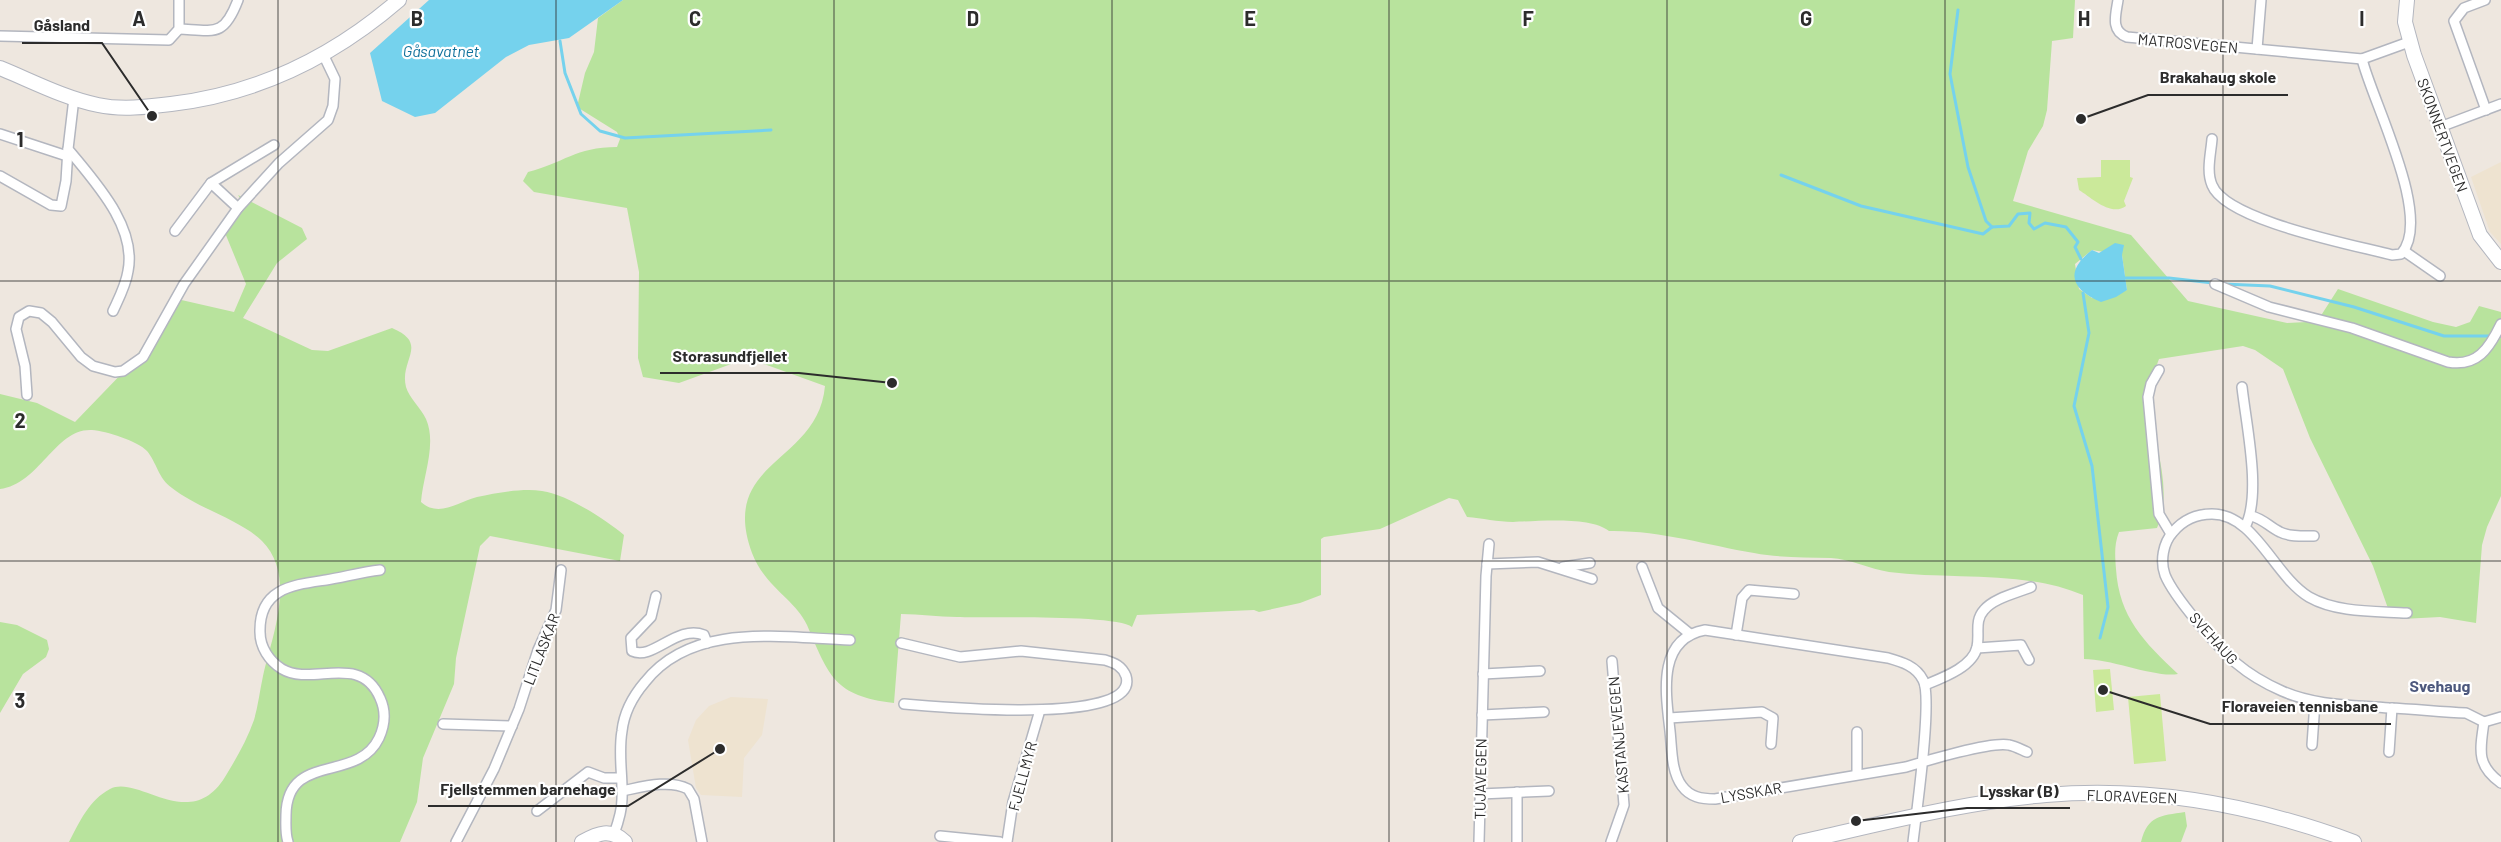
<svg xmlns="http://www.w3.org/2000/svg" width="2501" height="842" viewBox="0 0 2501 842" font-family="Barlow,sans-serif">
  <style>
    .education { fill: #eee3d0 }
    .green { fill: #b8e39d; fill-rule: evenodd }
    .pitch { fill: #cbe99a }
    .water { fill: #75d2ed }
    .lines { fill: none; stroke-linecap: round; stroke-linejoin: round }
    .stream { stroke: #75d2ed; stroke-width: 3 }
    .street-casing { stroke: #b3b6bf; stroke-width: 12 }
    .secondary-casing { stroke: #b3b6bf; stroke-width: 16 }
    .street { stroke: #fff; stroke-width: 9 }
    .secondary { stroke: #fff; stroke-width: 14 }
    .grid { fill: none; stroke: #2c2c2c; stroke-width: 1.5; stroke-opacity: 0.55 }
    .labels { text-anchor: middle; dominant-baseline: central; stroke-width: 4.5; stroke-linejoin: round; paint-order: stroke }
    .street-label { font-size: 15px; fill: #2c2c2c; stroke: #fff }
    .water-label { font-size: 16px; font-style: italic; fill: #10729c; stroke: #fff }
    .neighbourhood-label { font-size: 16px; font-weight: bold; fill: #4d587d; stroke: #fff }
    .grid-label { font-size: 20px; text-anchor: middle; font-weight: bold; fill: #2c2c2c; stroke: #fff; stroke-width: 4.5; stroke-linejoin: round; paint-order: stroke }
    .leader { fill: none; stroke: #2c2c2c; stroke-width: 2 }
    .callout-dot { fill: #2c2c2c; stroke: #fff; stroke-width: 2 }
    .callout-label { font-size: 16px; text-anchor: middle; font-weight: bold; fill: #2c2c2c; stroke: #fff; stroke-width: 4.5; stroke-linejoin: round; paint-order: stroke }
  </style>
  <rect width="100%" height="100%" fill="#eee7df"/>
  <g class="education">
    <polygon points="2501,162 2501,244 2490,232 2471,177"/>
    <polygon points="731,697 768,699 762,735 744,758 742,797 701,795 696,788 688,740 696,720 709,706"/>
  </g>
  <g class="green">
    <path d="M623 0H2075L2073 38 2052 41 2047 110 2043 126 2028 151 2013 201 2131 235 2188 301 2287 323 2307 322 2322 314 2338 289 2433 322 2456 327 2470 322 2479 306 2501 312V496L2487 527 2482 545 2476 623 2440 617 2402 619 2390 614 2373 566 2310 438 2283 369 2255 350 2243 346 2159 359C2134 420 2180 473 2157 528L2119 532C2114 545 2115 555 2116 569 2119 617 2144 642 2178 674 2155 678 2112 659 2084 659L2083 595C2026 570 1951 580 1889 572 1870 569 1850 559 1831 558 1805 557 1780 558 1754 553 1707 545 1658 530 1609 531 1591 516 1537 521 1513 522 1498 522 1482 518 1467 517L1458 500 1449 498 1380 529 1324 537 1321 539V595L1300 603 1259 612 1254 610 1137 615 1132 627C1117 614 984 618 957 617 938 617 920 614 901 614L894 703C834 696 829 676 807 625 795 599 765 587 752 553 718 460 818 464 825 386L753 360 734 363 679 383 643 377 638 358 639 272 627 208 534 192 523 181 528 172C564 163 575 147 617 147L620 139 617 132 577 107 585 73 594 52 598 18ZM2092 250 2122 255 2127 290 2092 298 2079 289 2075 264Z"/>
    <path d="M238 195 302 228 307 239 277 263 243 318 312 350 328 351 392 328C430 344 399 360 406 387 409 398 421 408 426 419 437 444 423 476 421 502 439 518 458 502 477 497 497 493 522 488 542 491 568 495 605 519 624 535L620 561 490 536 480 546 456 658 454 684 423 758 417 802 400 842H69C79 823 89 800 110 789 138 774 190 834 225 777 236 759 247 740 254 720 258 706 260 690 263 676 272 636 297 576 262 541 241 520 197 508 172 488 158 478 157 463 147 451 138 441 106 431 92 430 55 428 40 484 0 489V394L37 403 75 422 129 366 177 299 234 312 246 284 223 228 242 201Z"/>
    <polygon points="0,622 17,625 47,640 49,649 46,657 23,674 0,713"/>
    <path d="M2185 812 2187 826 2181 842H2141C2148 815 2160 816 2185 812Z"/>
  </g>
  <g class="pitch">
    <path d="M2101 160H2130V177L2133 178 2124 201 2126 206C2111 217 2092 198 2079 190L2077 178 2101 177Z"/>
    <polygon points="2110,669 2114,710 2096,712 2093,670"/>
    <polygon points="2160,694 2166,761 2134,764 2128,697"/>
  </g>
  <g class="water">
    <polygon points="429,0 623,0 569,38 529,45 506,57 435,113 415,117 382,101 370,53"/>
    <path d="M2115 243 2124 245 2122 255 2127 290 2116 297 2101 302C2070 289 2065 271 2092 250L2099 253Z"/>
  </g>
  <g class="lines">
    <g class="stream">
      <polyline points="1958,10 1950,74 1968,167 1986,221 1992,227 2009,226 2018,214 2030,213 2029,223 2034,229 2045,223 2066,227 2078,242 2075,247 2081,259"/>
      <polyline points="560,41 565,73 581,114 600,131 625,138 771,130"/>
      <polyline points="1781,175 1861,206 1983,234 1992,227"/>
      <polyline points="2125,278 2169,278 2213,283"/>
      <polyline points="2223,284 2270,286 2354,307 2444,336 2501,336"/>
      <polyline points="2083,293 2089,333 2074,406 2092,466 2108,607 2100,638"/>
    </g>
    <defs>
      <g id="street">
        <path d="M2118 0C2116 14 2110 31 2127 37L2362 59 2409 42"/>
        <polyline points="2485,0 2464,8 2454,21 2486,110"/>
        <path d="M179 29C215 31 224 37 238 0"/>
        <polyline points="0,36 169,40 179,29 179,0"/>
        <polyline points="2257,49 2261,0"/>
        <path d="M74 98 68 149C94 181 137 226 128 271 126 285 119 298 113 311"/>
        <polyline points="2440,127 2501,104"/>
        <polyline points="0,134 67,156"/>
        <path d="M2212 139C2211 153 2206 171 2212 185 2226 221 2355 245 2392 255L2401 254C2434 219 2372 101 2362 59"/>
        <polyline points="0,176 51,205 61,206 66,181 68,149"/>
        <polyline points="211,183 238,208"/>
        <polyline points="175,231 211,183 274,145"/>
        <polyline points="2404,251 2440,276"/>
        <path d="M2215 284 2269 307 2352 328 2448 362C2477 367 2489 349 2501 324"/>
        <polyline points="2159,370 2151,384 2148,397 2159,514 2171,534"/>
        <path d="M2242 387C2246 424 2262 495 2245 527"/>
        <polyline points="27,395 25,366 16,329 19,317 29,311 41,313 52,322 81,357 93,366 115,372 123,371 143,357 184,284 238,208 279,163 328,120 333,106 335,79 323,54"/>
        <path d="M2251 516C2264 519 2269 527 2280 532 2290 537 2303 536 2314 536"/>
        <polyline points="1487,564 1538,562 1592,579"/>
        <polyline points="1563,567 1590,563"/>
        <polyline points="1642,567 1658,608 1690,634"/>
        <path d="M656 596 651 617 631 638 632 651C653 661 677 624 704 635L707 643"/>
        <path d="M2407 613C2375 611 2337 613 2309 597 2274 576 2255 514 2212 514 2196 514 2183 520 2173 532 2163 543 2160 561 2165 575 2174 597 2217 647 2236 663 2249 674 2266 684 2282 691 2316 706 2353 705 2389 708 2415 709 2440 712 2466 713L2484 722"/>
        <polyline points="1736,635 1742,598 1749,590 1794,594"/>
        <path d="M901 643 960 657 1021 651 1105 660C1115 663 1122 666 1126 676 1141 727 932 706 904 704"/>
        <polyline points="1977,648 2021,645 2029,660"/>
        <polyline points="1483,674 1540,671"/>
        <path d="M1925 685C1942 678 1973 667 1977 647 1980 634 1974 621 1984 610 1994 598 2017 593 2031 587"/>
        <polyline points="1482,715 1544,712"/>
        <polyline points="1669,718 1762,712 1773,718 1771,744"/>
        <path d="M2484 722C2480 750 2476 765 2501 783"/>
        <polyline points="2484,722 2501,717"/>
        <polyline points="443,724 512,726"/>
        <polyline points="2312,745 2315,702"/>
        <polyline points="2389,752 2392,708"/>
        <polyline points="1857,774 1857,732"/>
        <path d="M622 791C642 787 669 779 688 789L694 799 702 842"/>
        <polyline points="1480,794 1549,791"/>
        <polyline points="537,811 588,772 604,778 621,778"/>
        <path d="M614 834C618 823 622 811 622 799 623 776 618 754 622 731 624 713 633 696 645 682 693 621 783 638 850 640"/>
        <polyline points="940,836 1000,842"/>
        <path d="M288 842C285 833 286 824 286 815 287 751 357 784 379 738 385 725 386 711 380 698 360 652 312 687 282 669 269 661 260 647 260 632 259 588 293 585 326 580 344 577 362 572 380 570"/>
        <polyline points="456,842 494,769 519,709 538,650 556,610 561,570"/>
        <polyline points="1007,842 1013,802 1040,710"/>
        <polyline points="1479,842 1486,576 1489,544"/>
        <polyline points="1517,842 1517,792"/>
        <polyline points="1611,842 1624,805 1612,661"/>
        <path d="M1913 842C1916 815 1933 698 1923 680 1916 666 1902 662 1888 658L1705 630C1656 639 1666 695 1670 731 1672 749 1671 771 1682 786 1690 797 1701 799 1715 799L1906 767C1925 761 1992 741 2009 745 2015 746 2022 750 2027 752"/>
      </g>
      <g id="secondary">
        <polyline points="2407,0 2405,22 2414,55 2480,235 2501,262"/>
        <path d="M0 68C32 81 64 98 98 105 121 110 147 107 171 104 257 94 333 57 399 0"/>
        <path d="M582 842C598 833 611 828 625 842"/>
        <path d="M1800 842C1881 824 1963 802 2046 795 2152 786 2254 805 2354 842"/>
      </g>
    </defs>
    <use href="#street" class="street-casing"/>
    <use href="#secondary" class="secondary-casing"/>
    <use href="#street" class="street"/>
    <use href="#secondary" class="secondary"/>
  </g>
  <path class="grid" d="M278 0V842M556 0V842M834 0V842M1112 0V842M1389 0V842M1667 0V842M1945 0V842M2223 0V842M0 281H2501M0 561H2501"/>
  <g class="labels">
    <g class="street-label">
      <text transform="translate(2188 43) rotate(5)">MATROSVEGEN</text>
      <text transform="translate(2443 135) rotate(70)">SKONNERTVEGEN</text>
      <text transform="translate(2214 638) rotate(48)">SVEHAUG</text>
      <text transform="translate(541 649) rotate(-69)">LITLASKAR</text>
      <text transform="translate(1618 735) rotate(-95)">KASTANJEVEGEN</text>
      <text transform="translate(1022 776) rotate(-75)">FJELLMYR</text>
      <text transform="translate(1480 779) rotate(-89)">TUJAVEGEN</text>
      <text transform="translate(1751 792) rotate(-10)">LYSSKAR</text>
      <text transform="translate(2132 796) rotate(2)">FLORAVEGEN</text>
    </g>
    <g class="water-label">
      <text x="441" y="50">Gåsavatnet</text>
    </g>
    <g class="neighbourhood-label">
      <text x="2440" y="685">Svehaug</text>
    </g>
  </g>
  <g class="grid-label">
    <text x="139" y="26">A</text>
    <text x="417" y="26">B</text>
    <text x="695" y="26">C</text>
    <text x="973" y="26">D</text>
    <text x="1250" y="26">E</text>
    <text x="1528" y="26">F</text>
    <text x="1806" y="26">G</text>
    <text x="2084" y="26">H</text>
    <text x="2362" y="26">I</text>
    <text x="20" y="147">1</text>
    <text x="20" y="428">2</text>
    <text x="20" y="708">3</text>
  </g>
  <path class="leader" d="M152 116L102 43H22M2081 119L2148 95H2288M892 383L799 373H660M2103 690L2210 724H2391M720 749L628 806H428M1856 821L1967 808H2070"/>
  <g class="callout-dot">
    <circle cx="152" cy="116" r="6"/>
    <circle cx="2081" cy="119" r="6"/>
    <circle cx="892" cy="383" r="6"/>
    <circle cx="2103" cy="690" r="6"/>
    <circle cx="720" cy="749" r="6"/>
    <circle cx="1856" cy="821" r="6"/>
  </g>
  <g class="callout-label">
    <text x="62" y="31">Gåsland</text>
    <text x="2218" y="83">Brakahaug skole</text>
    <text x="730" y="362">Storasundfjellet</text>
    <text x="2300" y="712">Floraveien tennisbane</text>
    <text x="528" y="795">Fjellstemmen barnehage</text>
    <text x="2019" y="797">Lysskar (B)</text>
  </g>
</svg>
